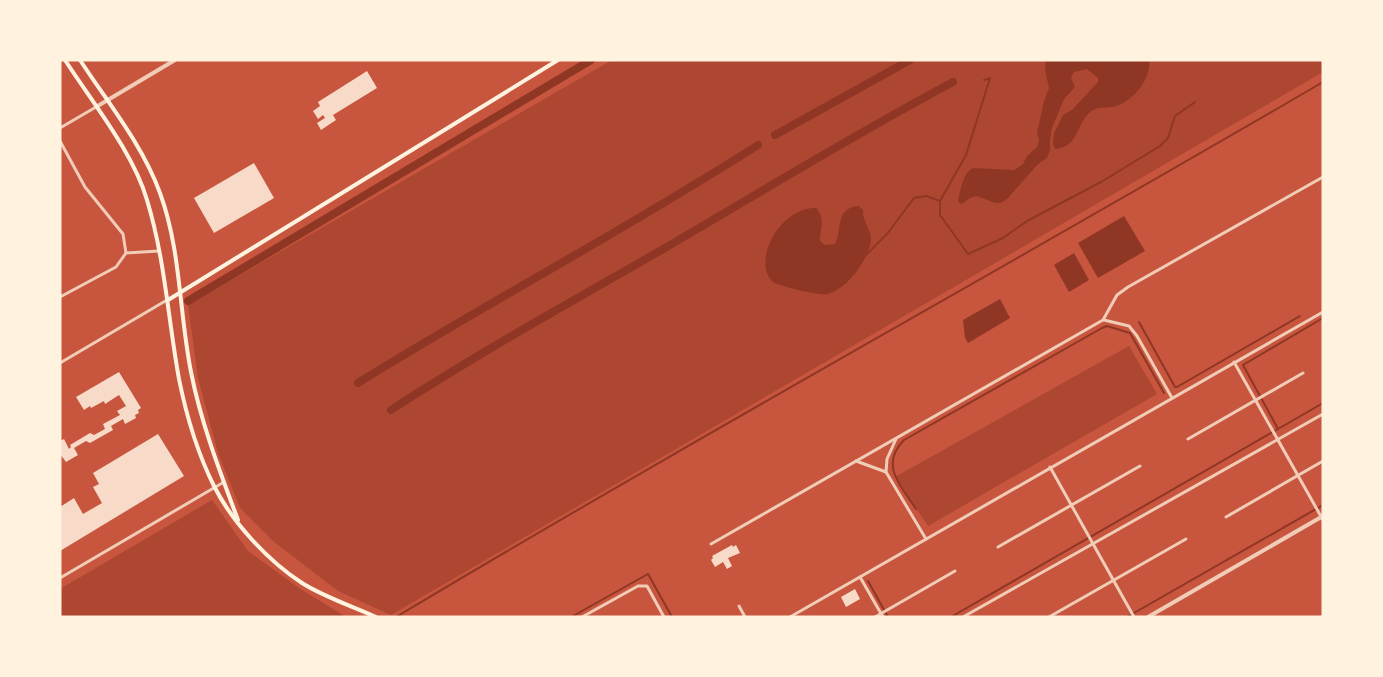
<svg xmlns="http://www.w3.org/2000/svg" width="1383" height="677" viewBox="0 0 1383 677" font-family="Inter,sans-serif">
  <style>
    .green { fill: #ae4732 }
    .water { fill: #8f3625 }
    .lines { fill: none; stroke-linecap: round; stroke-linejoin: round }
    .stream { stroke: #8f3625; stroke-width: 2 }
    .canal { stroke: #8f3625; stroke-width: 8 }
    .building { fill: #f7dbc8 }
    .minor { stroke: #f1ccb7; stroke-width: 3 }
    .tertiary { stroke: #f1ccb7; stroke-width: 4 }
    .secondary { stroke: #fff3e0; stroke-width: 4 }
  </style>
  <rect width="100%" height="100%" fill="#c8553d"/>
  <g class="green">
    <polygon points="612,60 1323,60 1323,72 391,615 338,591 273,541 240,508 218,453 198,378 188,305"/>
    <polygon points="1129,346 1157,394 928,526 895,477"/>
    <polygon points="212,500 248,551 302,590 346,617 60,617 60,589"/>
  </g>
  <g class="water">
    <path d="M1046 60H1149C1152 78 1133 101 1116 106 1106 109 1097 105 1089 113 1076 126 1078 147 1055 149L1053 144 1054 133 1063 115 1072 110 1098 82V78L1087 69 1074 72 1071 78 1075 87 1064 99 1052 128 1050 139V150L1047 158 1038 164 1008 198 1001 203H995L977 196 970 198 962 204 959 203 958 200C961 189 963 173 973 168L1014 170 1023 164 1027 156 1037 147 1039 141 1037 133 1044 101 1049 88 1045 70Z"/>
    <path d="M859 206 863 210C862 222 872 229 871 241 868 260 847 289 828 294 820 296 781 287 773 282 770 279 767 275 766 270 761 242 788 207 816 208 826 219 820 227 820 241L825 245 835 244C843 229 834 208 859 206Z"/>
    <polygon points="1124,216 1145,251 1098,278 1078,243"/>
    <polygon points="1074,253 1089,280 1069,292 1054,265"/>
    <polygon points="1000,299 1010,318 968,343 965,338 963,320"/>
  </g>
  <g class="lines">
    <g class="stream">
      <polyline points="984,80 990,78 966,155 940,201 940,215 968,254 1003,238 1027,221 1101,182 1160,146 1168,138 1175,116 1195,102"/>
      <polyline points="865,256 887,234 914,198 926,196 940,201"/>
      <polyline points="1323,318 1243,365 1278,429 1323,403"/>
      <polyline points="1139,322 1175,387 1177,387 1300,316"/>
      <path d="M916 509C901 486 879 465 904 440L1102 328 1107 326 1130 333 1164 393"/>
      <polyline points="868,581 888,617"/>
      <polyline points="573,616 648,574 672,617"/>
      <path d="M396 617C702 434 1015 262 1323 82"/>
      <polyline points="951,617 1278,429"/>
      <polyline points="1127,617 1323,505"/>
    </g>
    <g class="canal">
      <polyline points="775,135 910,60"/>
      <polyline points="188,301 591,60"/>
      <path d="M358 383C490 301 627 229 758 145"/>
      <path d="M391 410C480 352 573 301 665 248 761 192 855 134 953 82"/>
    </g>
  </g>
  <g class="building">
    <polygon points="367,71 377,88 333,115 336,120 321,130 317,123 325,118 323,115 318,119 313,111 320,106 318,102"/>
    <polygon points="254,163 274,198 214,233 194,198"/>
    <polygon points="119,372 141,408 138,410 139,413 135,415 136,418 125,424 123,419 111,426 113,430 90,443 86,441 74,448 78,455 66,462 60,454 60,441 64,439 69,449 71,447 70,445 90,433 94,435 105,429 103,424 120,415 117,411 126,406 119,395 105,404 104,401 91,408 90,406 84,410 76,397"/>
    <polygon points="158,434 184,476 60,551 60,507 74,498 83,514 102,503 93,487 99,484 93,473"/>
    <polygon points="732,545 733,547 736,545 740,553 728,558 732,566 727,569 723,562 715,567 711,560 713,558 712,556"/>
    <polygon points="855,589 860,599 846,607 841,597"/>
  </g>
  <g class="lines">
    <g class="minor">
      <polyline points="60,128 96,107"/>
      <polyline points="60,141 85,187 123,234 126,253 116,267 60,297"/>
      <polyline points="126,253 159,251"/>
      <polyline points="1104,320 1129,326 1137,336 1172,398"/>
      <polyline points="1234,362 1323,520"/>
      <polyline points="60,363 167,300"/>
      <polyline points="896,439 887,459 886,472 926,539"/>
      <polyline points="1188,439 1303,373"/>
      <polyline points="856,461 886,472"/>
      <polyline points="1050,467 1134,617"/>
      <polyline points="1226,517 1323,461"/>
      <polyline points="711,544 1103,320 1117,295 1128,287 1323,177"/>
      <polyline points="998,547 1140,466"/>
      <polyline points="860,577 883,617"/>
      <polyline points="60,578 224,482"/>
      <polyline points="739,606 745,617"/>
      <polyline points="582,617 638,586 647,586 664,617"/>
      <polyline points="790,617 1323,312"/>
      <polyline points="875,617 955,571"/>
      <polyline points="963,617 1323,414"/>
      <polyline points="1049,617 1186,539"/>
    </g>
    <g class="tertiary">
      <polyline points="96,107 175,60"/>
      <polyline points="1148,617 1323,516"/>
    </g>
    <g class="secondary">
      <path d="M65 60C92 102 133 152 147 200 165 259 168 319 179 379 186 414 198 454 214 486 232 522 268 561 302 583 324 597 352 606 376 617"/>
      <path d="M80 60C108 103 142 144 160 193 181 250 179 312 191 372 201 423 220 472 238 520"/>
      <polyline points="168,300 558,60"/>
    </g>
  </g>
  <rect width="1383" height="677" fill="none" stroke="#fff3e0" stroke-width="123"/>
</svg>
